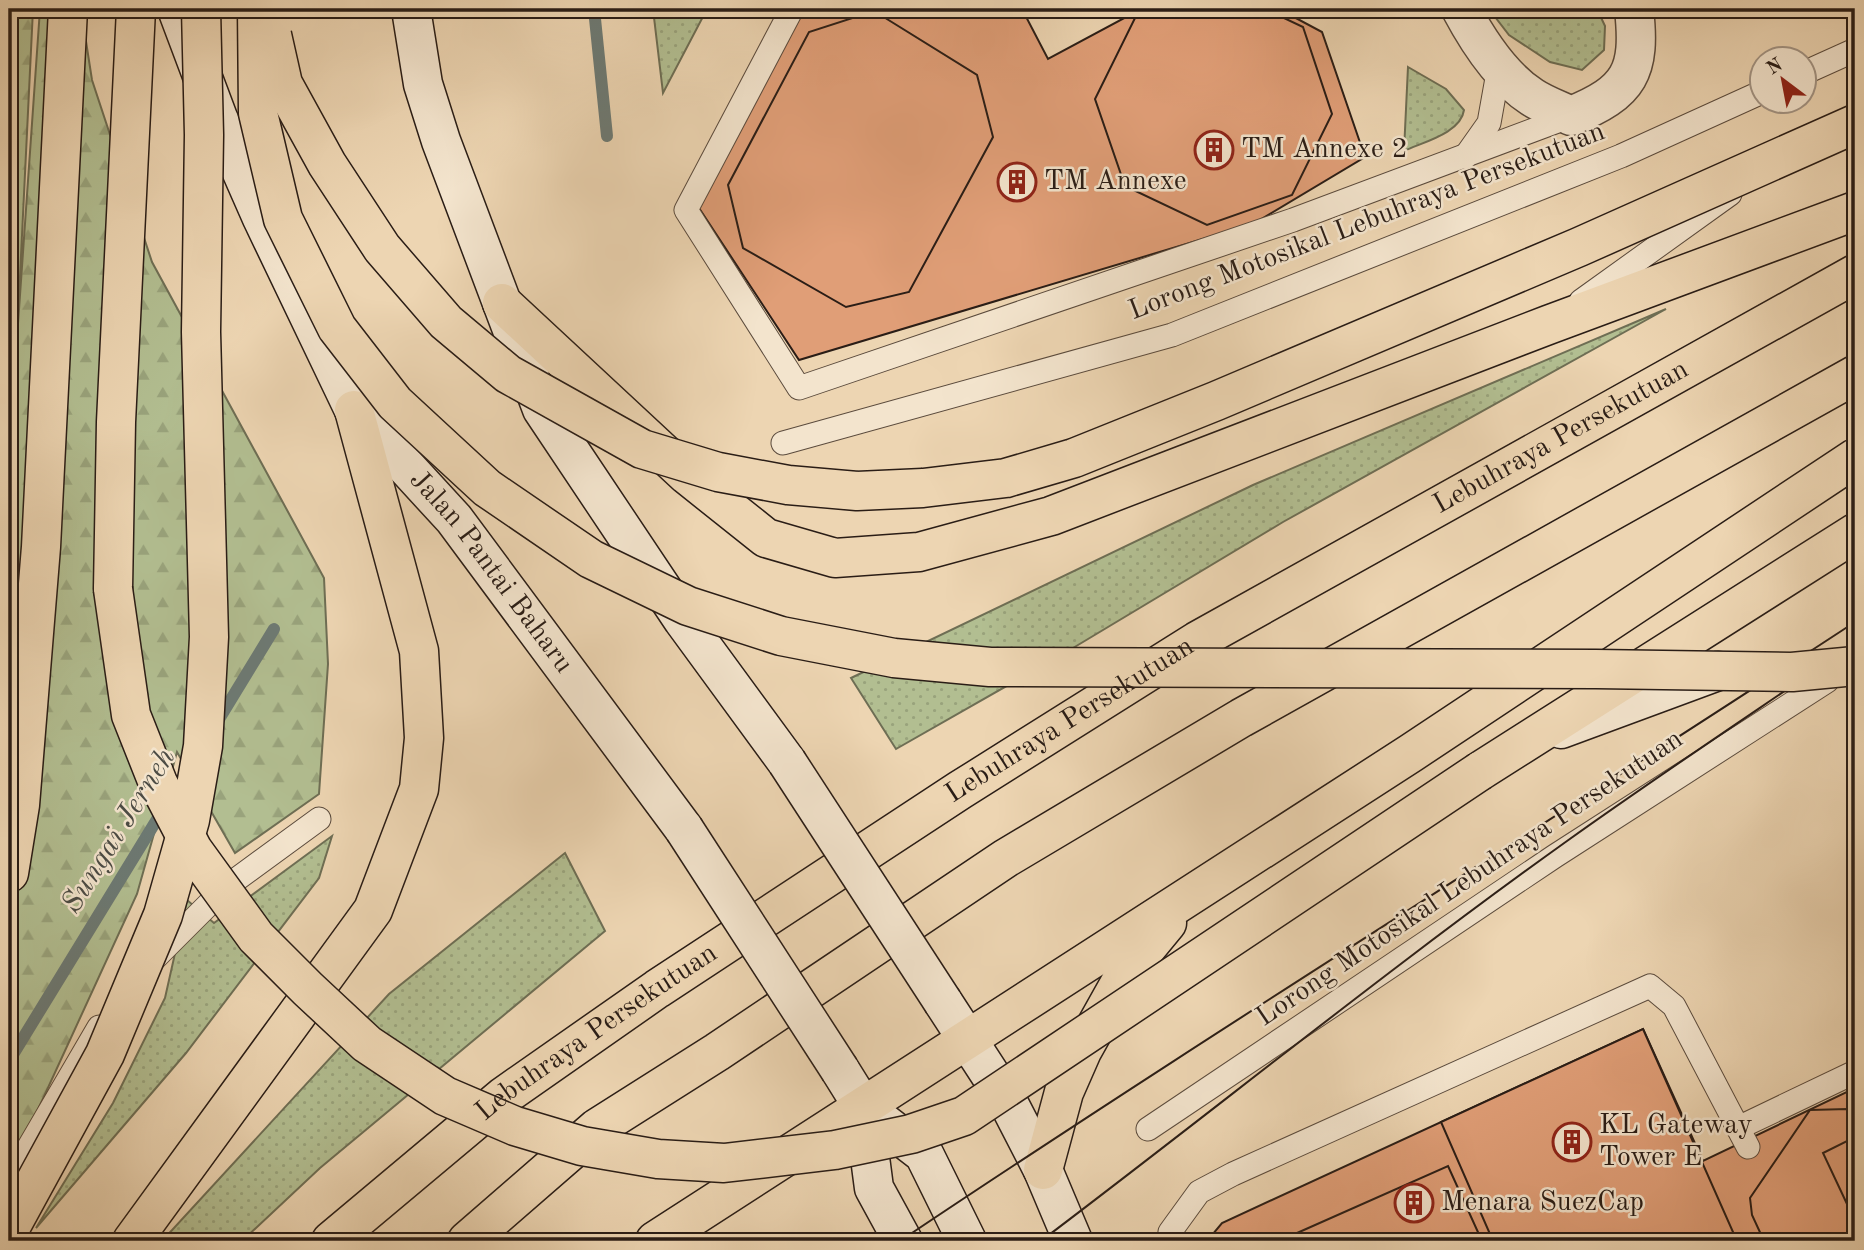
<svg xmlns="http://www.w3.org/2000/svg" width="1864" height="1250" viewBox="0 0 1864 1250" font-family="'Old Standard TT',serif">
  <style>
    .grass { fill: url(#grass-dots); stroke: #6e6e54; stroke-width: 2 }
    .forest { fill: url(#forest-firs); stroke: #6e6e54; stroke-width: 2 }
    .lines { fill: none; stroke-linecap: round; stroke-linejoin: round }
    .stream { stroke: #6d7a74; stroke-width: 12 }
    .building { fill: #e09e77; stroke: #2a1d16; stroke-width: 2 }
    .lane-casing { stroke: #5b4b3d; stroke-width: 25 }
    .street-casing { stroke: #5b4b3d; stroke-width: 41 }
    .secondary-casing { stroke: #2a1d16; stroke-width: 41 }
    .highway-casing { stroke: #2a1d16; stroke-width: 41 }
    .lane { stroke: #f3e4cd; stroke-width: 23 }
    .street { stroke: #f3e4cd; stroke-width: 38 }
    .secondary { stroke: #f3e4cd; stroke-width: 38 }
    .highway { stroke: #edd5b2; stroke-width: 38 }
    .tram { stroke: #2a1d16; stroke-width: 2 }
    .secondary-bridge-casing { stroke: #2a1d16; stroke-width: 41; stroke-linecap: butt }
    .highway-bridge-casing { stroke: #2a1d16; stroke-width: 41; stroke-linecap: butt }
    .secondary-bridge { stroke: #f3e4cd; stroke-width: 38 }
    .highway-bridge { stroke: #edd5b2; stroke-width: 38 }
    .labels { text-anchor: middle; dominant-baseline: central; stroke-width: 5; stroke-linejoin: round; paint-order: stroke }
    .poi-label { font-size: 28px; fill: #2a1d16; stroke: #f3e4cd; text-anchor: start }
    .street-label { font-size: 28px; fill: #2a1d16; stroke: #f3e4cd }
    .water-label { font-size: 30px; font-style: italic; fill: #4c4c45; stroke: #f3e4cd }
  </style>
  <defs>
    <pattern id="grass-dots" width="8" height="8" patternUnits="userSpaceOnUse" patternTransform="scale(1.75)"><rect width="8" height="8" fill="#b2be91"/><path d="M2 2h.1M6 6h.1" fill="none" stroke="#99a37c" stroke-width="1.8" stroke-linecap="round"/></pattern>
    <pattern id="forest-firs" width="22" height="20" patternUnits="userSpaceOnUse" patternTransform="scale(1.75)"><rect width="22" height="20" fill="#b2be91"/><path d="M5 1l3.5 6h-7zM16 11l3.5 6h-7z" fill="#99a37c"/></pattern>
  </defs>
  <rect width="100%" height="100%" fill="#edd5b2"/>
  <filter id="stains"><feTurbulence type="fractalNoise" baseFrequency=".00286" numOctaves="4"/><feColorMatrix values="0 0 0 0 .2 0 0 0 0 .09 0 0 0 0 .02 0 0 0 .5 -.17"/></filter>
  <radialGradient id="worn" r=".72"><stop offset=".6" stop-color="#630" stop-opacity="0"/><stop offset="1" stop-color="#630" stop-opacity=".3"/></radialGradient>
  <g class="grass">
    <polygon points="653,9 707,9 663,93"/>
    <polygon points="1489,9 1597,9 1605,26 1604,50 1582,70 1550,62 1509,35"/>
    <path d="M1408 67 1446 89 1464 110C1461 133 1423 142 1404 151Z"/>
    <polygon points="1666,309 1283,522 1068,651 896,749 851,678 1253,485"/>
    <polygon points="332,836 319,878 186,1053 36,1228 113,1103 165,998 187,900 214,923"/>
    <polygon points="565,853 605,931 320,1168 242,1241 162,1241 389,994"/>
  </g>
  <polygon class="forest" points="9,9 33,9 17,338 40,9 81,9 92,80 152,262 324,578 328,664 319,794 235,853 177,752 137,894 18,1153 9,1151 9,445 14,402 9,403"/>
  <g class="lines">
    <g class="stream">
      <polyline points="594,9 607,136"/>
      <polyline points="216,724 274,629"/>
      <polyline points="9,1061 164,808"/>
    </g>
  </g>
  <g class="building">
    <polygon points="804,9 1022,9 1048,59 1141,9 1279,9 1322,32 1365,157 1253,224 799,360 699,208"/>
    <polygon points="1161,9 1265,9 1303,27 1332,114 1292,195 1207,225 1125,186 1095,99 1135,18"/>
    <polygon points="874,11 977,75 993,137 909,292 846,307 743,248 728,185 809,32"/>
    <polygon points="1643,1029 1703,1161 1855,1088 1855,1241 1207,1241 1222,1223"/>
    <polygon points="1643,1029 1737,1241 1493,1241 1441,1122"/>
    <polygon points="1848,1109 1855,1111 1855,1241 1764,1241 1752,1215 1750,1198 1810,1110"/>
    <polygon points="1855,1137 1855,1221 1823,1153"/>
    <polygon points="1448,1166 1482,1241 1279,1241"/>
  </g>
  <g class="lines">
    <defs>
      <g id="lane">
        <polyline points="792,9 686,210 799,388 1293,220 1571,116"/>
        <polyline points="1804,73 1855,50"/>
        <polyline points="1465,157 1489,123 1499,67"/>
        <polyline points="1581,301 1730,194"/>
        <polyline points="783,443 1172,335 1621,156 1762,92"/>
        <polyline points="153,960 226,887 319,819"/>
        <polyline points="1738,1128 1748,1147"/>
        <polyline points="1148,1129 1555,856 1827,681"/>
        <polyline points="9,1181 99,1027"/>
        <polyline points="1169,1241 1170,1232 1199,1192 1233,1174 1650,986 1674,1006 1738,1128 1855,1072"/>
      </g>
      <path id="street" d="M1461 9C1478 41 1501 77 1532 97 1544 105 1559 110 1571 116 1630 92 1641 72 1634 9"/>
      <g id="secondary">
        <path id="s1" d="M177 9 218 118 262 218 354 410 454 519 684 829"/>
        <polyline points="411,9 423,84 441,141 542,409 683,620 787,762"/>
        <polyline points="1561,729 1718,671"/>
        <polyline points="943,1002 1008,1102 1043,1170 1073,1241"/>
        <polyline points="840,1070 863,1107 924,1154 967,1241"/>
        <polyline points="864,1112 874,1188 903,1241"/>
      </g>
      <g id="highway">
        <polyline points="502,303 687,475 766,538 835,558 919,552 1051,516 1548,325 1855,211"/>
        <polyline points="113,589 116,422 136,9"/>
        <polyline points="1480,771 1855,533"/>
        <polyline points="9,873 20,805 41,547 68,9"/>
        <polyline points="1043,1170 1064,1092 1082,1051 1125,974 1167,923"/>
        <polyline points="132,1241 373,910 419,789 424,738 419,651 354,410"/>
        <path id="s2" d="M331 1241 504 1096 657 989 960 790 1197 641 1855 274"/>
        <polyline points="467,1241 597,1128 717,1052 1006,858 1241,718 1855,375"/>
        <polyline points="655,1241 1411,753 1855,458"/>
      </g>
    </defs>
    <use href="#lane" class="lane-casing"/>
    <use href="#street" class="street-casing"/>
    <use href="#secondary" class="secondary-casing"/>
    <use href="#highway" class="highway-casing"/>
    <use href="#lane" class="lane"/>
    <use href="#street" class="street"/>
    <use href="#secondary" class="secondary"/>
    <use href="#highway" class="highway"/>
    <g class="tram">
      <path d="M900 1241C1215 1030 1538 830 1855 622"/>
      <path d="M1041 1241C1217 1108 1388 969 1567 841 1662 773 1759 709 1855 643"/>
    </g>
    <defs>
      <g id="secondary-bridge">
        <polyline points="787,762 943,1002"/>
        <polyline points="684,829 840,1070"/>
      </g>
      <g id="highway-bridge">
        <polyline points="257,9 258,113 283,219 337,328 395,403 487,488 591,559 688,606 781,636 894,658 990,667 1596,669 1792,672 1855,666"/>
        <polyline points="272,35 283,84 327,164 382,248 446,322 508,374 642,449 718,472 788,485 857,491 923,488 1006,478 1074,458 1216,401 1579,247 1855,124"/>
        <polyline points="113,589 131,715 158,783 193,850 256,937 308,989 367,1044 445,1096 515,1126 582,1146 658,1159 724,1163 835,1150 911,1134 964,1116 1480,771"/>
        <polyline points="9,1230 105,1054 163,915 190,820 203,746 209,637 201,332 204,135 201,9"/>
      </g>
    </defs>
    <use href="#secondary-bridge" class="secondary-bridge-casing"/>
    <use href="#highway-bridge" class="highway-bridge-casing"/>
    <use href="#secondary-bridge" class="secondary-bridge"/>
    <use href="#highway-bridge" class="highway-bridge"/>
  </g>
  <defs>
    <symbol id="building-ring" viewBox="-11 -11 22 22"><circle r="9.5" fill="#f3e4cd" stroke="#8f2418" stroke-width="1.5"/><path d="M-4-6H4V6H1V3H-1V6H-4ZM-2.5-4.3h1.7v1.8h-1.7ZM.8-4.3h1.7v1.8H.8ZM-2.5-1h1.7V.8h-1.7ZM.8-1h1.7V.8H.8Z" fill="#8f2418"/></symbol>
  </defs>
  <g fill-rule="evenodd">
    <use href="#building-ring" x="1192" y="128" width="44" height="44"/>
    <use href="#building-ring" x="995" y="160" width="44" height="44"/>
    <use href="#building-ring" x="1550" y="1120" width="44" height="44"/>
    <use href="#building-ring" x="1392" y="1181" width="44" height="44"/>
  </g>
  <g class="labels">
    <g class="poi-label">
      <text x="1241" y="150">TM Annexe 2</text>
      <text x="1044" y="182">TM Annexe</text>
      <text x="1599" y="1126">KL Gateway<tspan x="1599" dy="32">Tower E</tspan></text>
      <text x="1441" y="1203">Menara SuezCap</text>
    </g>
    <g class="street-label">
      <text transform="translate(1367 222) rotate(-21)">Lorong Motosikal Lebuhraya Persekutuan</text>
      <text stroke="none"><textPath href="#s2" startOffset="1472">Lebuhraya Persekutuan</textPath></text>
      <text stroke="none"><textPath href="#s1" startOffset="651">Jalan Pantai Baharu</textPath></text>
      <text stroke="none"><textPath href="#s2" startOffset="905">Lebuhraya Persekutuan</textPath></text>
      <text transform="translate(1470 879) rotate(-34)">Lorong Motosikal Lebuhraya Persekutuan</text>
      <text stroke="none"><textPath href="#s2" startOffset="338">Lebuhraya Persekutuan</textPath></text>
    </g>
    <g class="water-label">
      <text transform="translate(119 831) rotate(-58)">Sungai Jerneh</text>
    </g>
  </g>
  <rect width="1864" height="1250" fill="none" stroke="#edd5b2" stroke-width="35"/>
  <rect x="10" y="10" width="1843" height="1229" fill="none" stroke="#2a1d16" stroke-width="3.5"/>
  <rect x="18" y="18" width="1829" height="1215" fill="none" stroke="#2a1d16" stroke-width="2"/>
  <g transform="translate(1783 80) rotate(328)"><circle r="33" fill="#f3e4cd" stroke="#a39484" stroke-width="2"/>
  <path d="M0-5L12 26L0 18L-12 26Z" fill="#8f2418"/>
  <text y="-10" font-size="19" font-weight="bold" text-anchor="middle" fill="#2a1d16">N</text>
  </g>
  <rect width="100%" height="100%" filter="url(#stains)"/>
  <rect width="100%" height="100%" fill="url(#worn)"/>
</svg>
